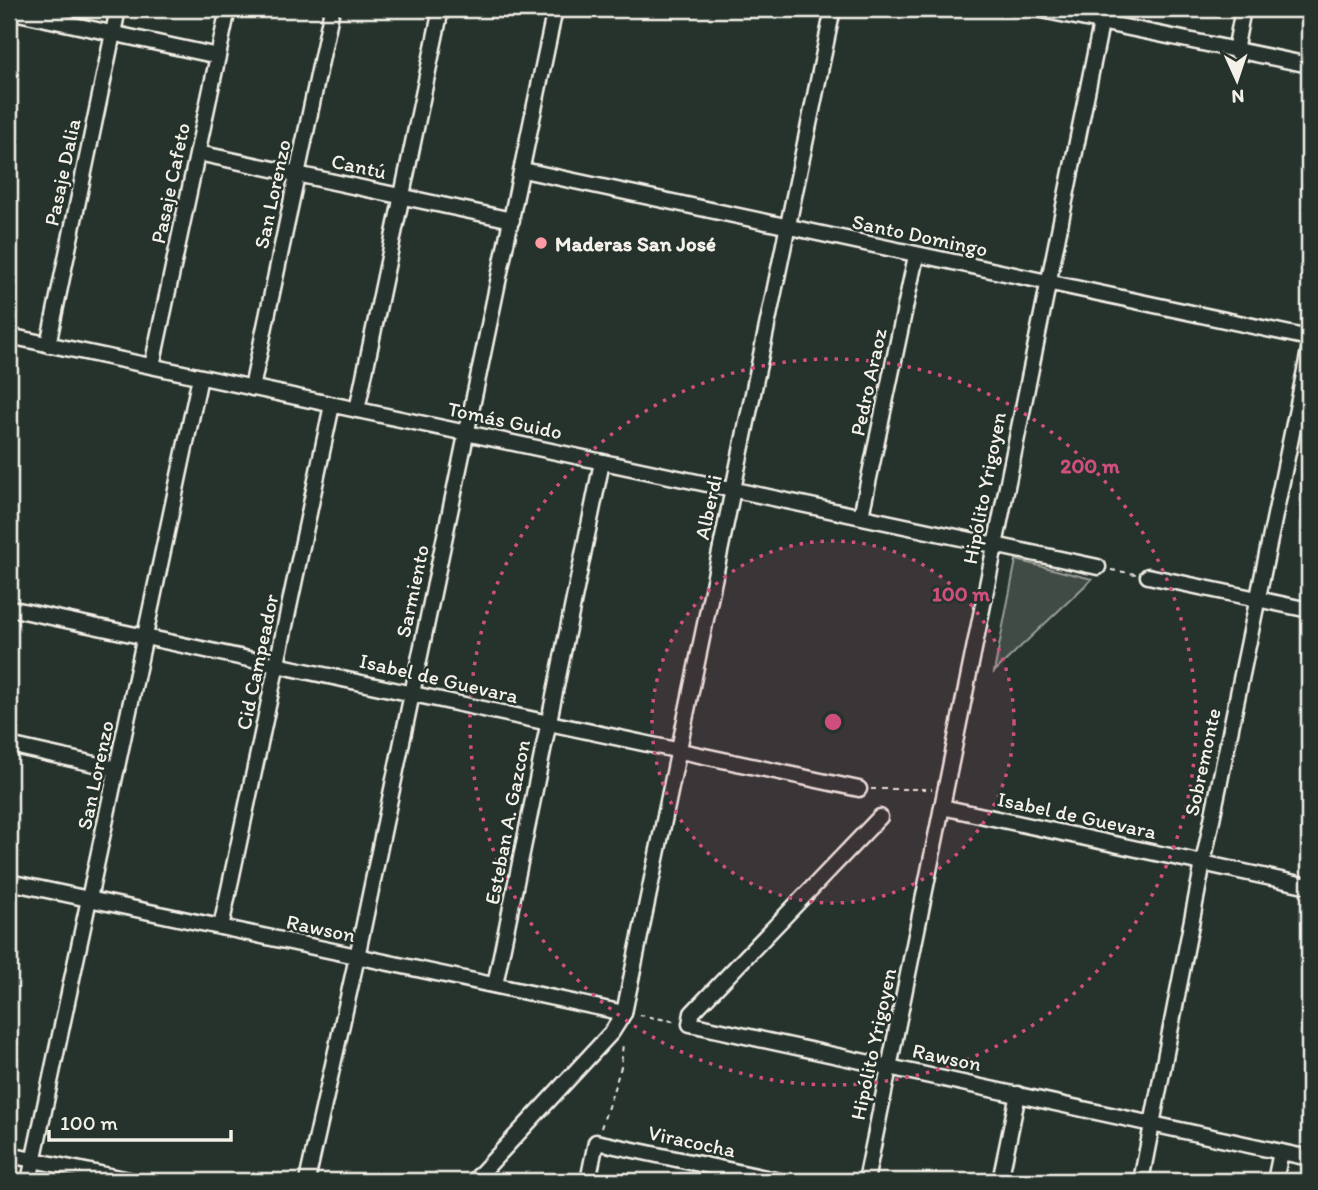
<svg xmlns="http://www.w3.org/2000/svg" width="1318" height="1190" viewBox="0 0 1318 1190" font-family="Itim,sans-serif">
  <style>
    .green { fill: #414b45; stroke: #9a9e96; stroke-width: 2 }
    .lines { fill: none; stroke-linecap: round; stroke-linejoin: round }
    .minor-casing { stroke: #f4f1e8; stroke-width: 19 }
    .path { stroke: #f4f1e8; stroke-width: 2; stroke-dasharray: 5 5; stroke-linecap: butt }
    .minor { stroke: #26332d; stroke-width: 14 }
    .ring { fill: none; stroke: #ce4e7e; stroke-width: 3.5; stroke-dasharray: 3.5 7 }
    .poi-dot { fill: #ff9aa2; stroke: #26332d; stroke-width: 2.5 }
    .labels { text-anchor: middle; dominant-baseline: central; stroke-width: 5; stroke-linejoin: round; paint-order: stroke }
    .street-label { font-size: 21px; fill: #f4f1e8; stroke: #26332d }
    .poi-label { font-size: 21px; font-weight: bold; fill: #f4f1e8; stroke: #26332d; text-anchor: start }
    .centre { fill: #ce4e7e; stroke: #26332d; stroke-width: 3.5 }
    .ring-label { font-size: 21px; text-anchor: middle; font-weight: bold; fill: #ce4e7e; stroke: #26332d; stroke-width: 5; stroke-linejoin: round; paint-order: stroke }
  </style>
  <rect width="100%" height="100%" fill="#26332d"/>
  <filter id="ink" filterUnits="userSpaceOnUse"><feTurbulence type="fractalNoise" baseFrequency=".0143" numOctaves="2"/><feDisplacementMap in="SourceGraphic" scale="14" xChannelSelector="R" yChannelSelector="G"/><feConvolveMatrix kernelMatrix="1 2 1 2 8 2 1 2 1" color-interpolation-filters="sRGB"/></filter>
  <g filter="url(#ink)">
    <polygon class="green" points="1016,560 1092,579 994,672"/>
    <g class="lines">
      <defs>
        <g id="minor">
          <polyline points="1037,9 1309,65"/>
          <polyline points="9,11 218,56"/>
          <polyline points="1235,51 1243,9"/>
          <polyline points="198,153 512,220"/>
          <polyline points="523,170 1309,338"/>
          <polyline points="9,336 1098,567"/>
          <polyline points="48,345 118,9"/>
          <polyline points="152,366 228,9"/>
          <polyline points="252,388 332,9"/>
          <polyline points="357,410 441,9"/>
          <polyline points="861,516 916,256"/>
          <polyline points="1148,576 1309,610"/>
          <polyline points="9,608 859,789"/>
          <polyline points="9,745 117,769"/>
          <polyline points="942,807 1309,886"/>
          <polyline points="880,817 692,1013 690,1024 1309,1158"/>
          <polyline points="9,882 624,1013"/>
          <polyline points="221,927 332,405"/>
          <polyline points="495,985 602,462"/>
          <polyline points="9,1155 134,1181"/>
          <polyline points="29,1181 200,377"/>
          <polyline points="307,1181 357,957 555,9"/>
          <polyline points="474,1181 612,1032 624,1013 833,9"/>
          <polyline points="588,1181 596,1142 780,1181"/>
          <polyline points="866,1181 1104,9"/>
          <polyline points="1000,1181 1018,1094"/>
          <polyline points="1141,1181 1203,863 1309,351"/>
          <polyline points="1275,1181 1281,1152"/>
        </g>
      </defs>
      <use href="#minor" class="minor-casing"/>
      <g class="path">
        <polyline points="1111,570 1136,574"/>
        <polyline points="871,789 932,789"/>
        <polyline points="639,1015 678,1022"/>
        <polyline points="601,1128 621,1067 623,1042"/>
      </g>
      <use href="#minor" class="minor"/>
    </g>
  </g>
  <circle cx="833" cy="722" r="181" fill="#ce4e7e" fill-opacity=".12"/>
  <g class="ring">
    <circle cx="833" cy="722" r="181"/>
    <circle cx="833" cy="722" r="363"/>
  </g>
  <circle class="poi-dot" cx="541" cy="243" r="7"/>
  <g class="labels">
    <g class="street-label">
      <text transform="translate(359 166) rotate(12)">Cantú</text>
      <text transform="translate(62 172) rotate(-78)">Pasaje Dalia</text>
      <text transform="translate(170 183) rotate(-78)">Pasaje Cafeto</text>
      <text transform="translate(272 194) rotate(-78)">San Lorenzo</text>
      <text transform="translate(920 235) rotate(12)">Santo Domingo</text>
      <text transform="translate(868 382) rotate(-78)">Pedro Araoz</text>
      <text transform="translate(505 420) rotate(12)">Tomás Guido</text>
      <text transform="translate(984 488) rotate(-79)">Hipólito Yrigoyen</text>
      <text transform="translate(708 507) rotate(-78)">Alberdi</text>
      <text transform="translate(412 591) rotate(-78)">Sarmiento</text>
      <text transform="translate(257 662) rotate(-78)">Cid Campeador</text>
      <text transform="translate(439 678) rotate(13)">Isabel de Guevara</text>
      <text transform="translate(1202 762) rotate(-78)">Sobremonte</text>
      <text transform="translate(95 775) rotate(-78)">San Lorenzo</text>
      <text transform="translate(1077 815) rotate(12)">Isabel de Guevara</text>
      <text transform="translate(507 822) rotate(-79)">Esteban A. Gazcon</text>
      <text transform="translate(321 928) rotate(12)">Rawson</text>
      <text transform="translate(873 1044) rotate(-78)">Hipólito Yrigoyen</text>
      <text transform="translate(947 1057) rotate(12)">Rawson</text>
      <text transform="translate(692 1141) rotate(12)">Viracocha</text>
    </g>
    <g class="poi-label">
      <text x="555" y="243">Maderas San José</text>
    </g>
  </g>
  <circle cx="833" cy="722" r="10" class="centre"/>
  <g class="ring-label">
    <text x="1090" y="473">200 m</text>
    <text x="961" y="601">100 m</text>
  </g>
  <rect width="1318" height="1190" fill="none" stroke="#26332d" stroke-width="35"/>
  <rect x="18" y="18" width="1283" height="1155" fill="none" stroke="#f4f1e8" stroke-width="2.5" filter="url(#ink)"/>
  <g transform="translate(1237 80) rotate(177)" stroke="#26332d" stroke-width="5" paint-order="stroke">
  <path d="M0-5L12 26L0 18L-12 26Z" fill="#f4f1e8"/>
  <text y="-10" font-size="19" font-weight="bold" text-anchor="middle" fill="#f4f1e8">N</text>
  </g>
  <path d="M49 1130v10h182v-10" fill="none" stroke="#f4f1e8" stroke-width="3.5"/>
  <text x="60" y="1130" font-size="21" fill="#f4f1e8" stroke="#26332d" stroke-width="5" paint-order="stroke">100 m</text>
</svg>
